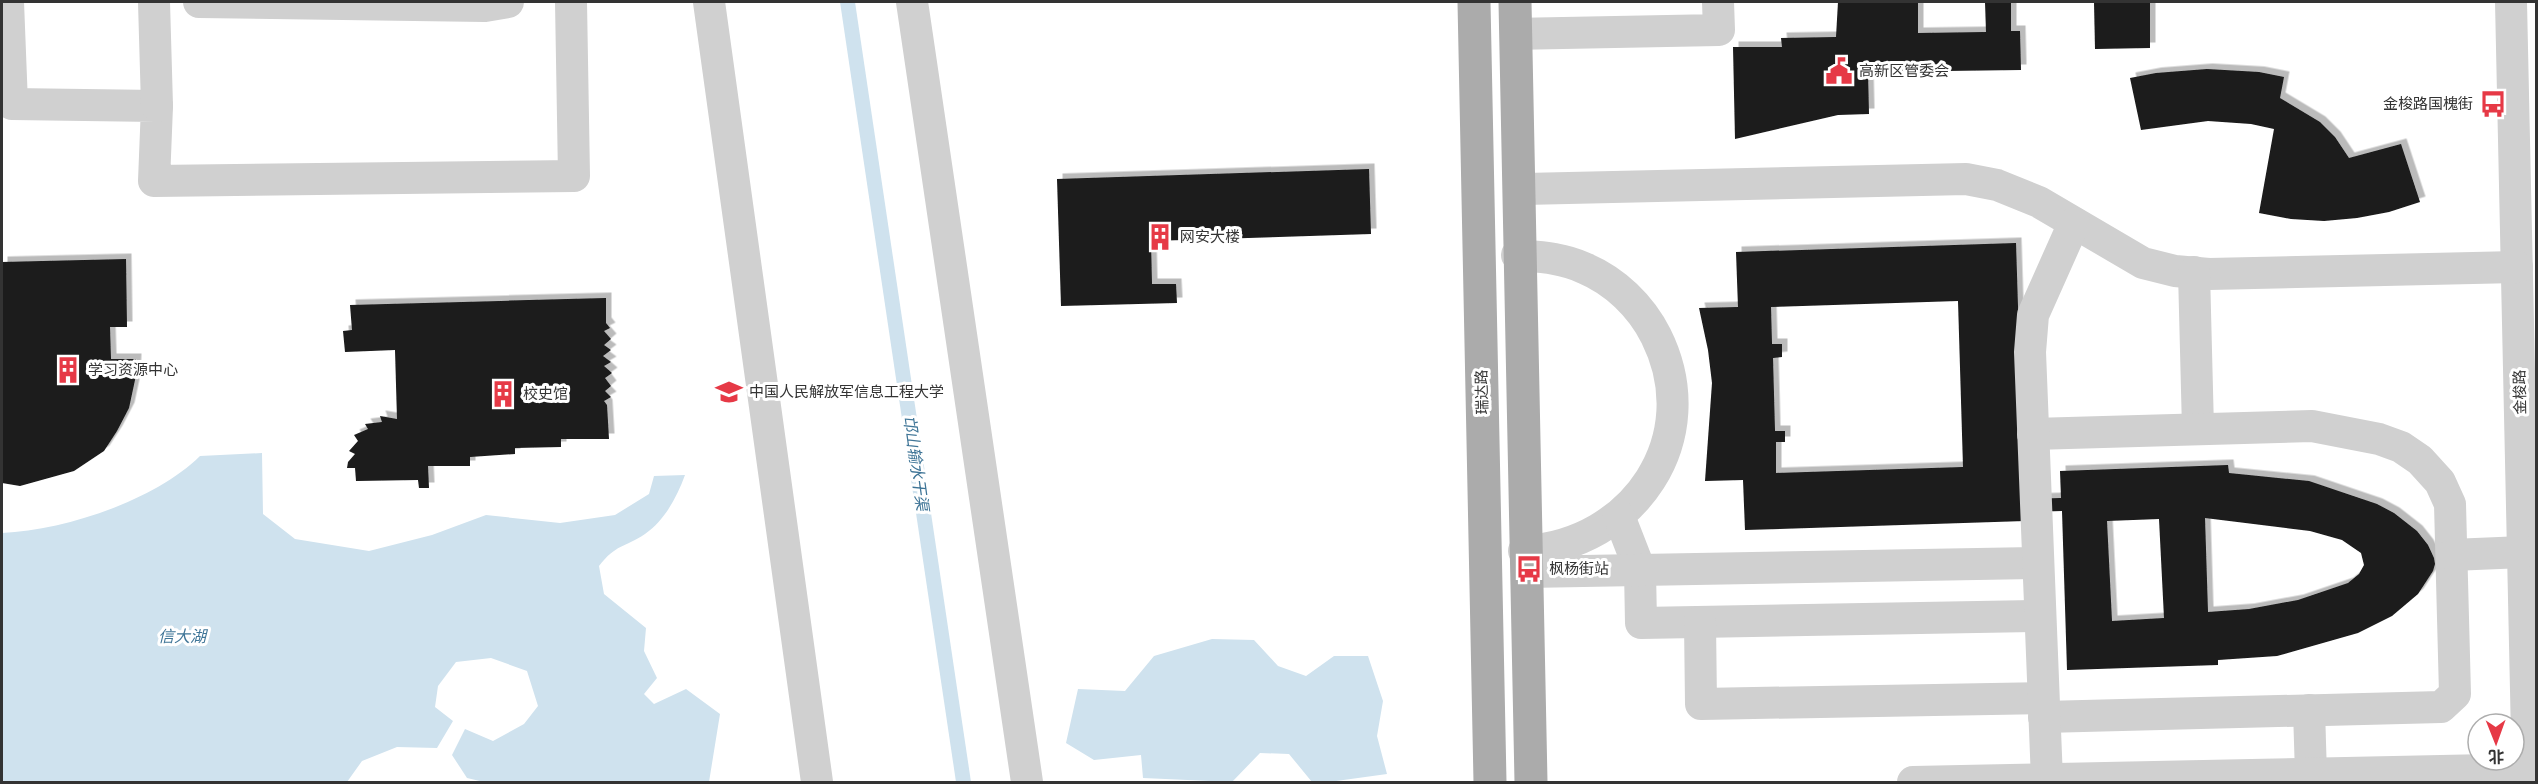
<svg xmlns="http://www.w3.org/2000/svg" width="2538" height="784" viewBox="0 0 2538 784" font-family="Raleway,'Noto Sans SC',sans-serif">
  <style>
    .water { fill: #cfe2ee }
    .building { fill: #1a1a1a; fill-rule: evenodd; filter: url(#shadow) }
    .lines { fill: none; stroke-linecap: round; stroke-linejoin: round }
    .minor { stroke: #d0d0d0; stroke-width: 32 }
    .major { stroke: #ababab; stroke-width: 33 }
    .labels { text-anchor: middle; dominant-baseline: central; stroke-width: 6; stroke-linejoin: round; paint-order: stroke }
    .poi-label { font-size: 15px; fill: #333; stroke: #fff; text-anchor: start }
    .street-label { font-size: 15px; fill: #333; stroke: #fff }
    .water-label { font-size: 16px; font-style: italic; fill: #3f7597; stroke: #fff }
  </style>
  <defs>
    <filter id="shadow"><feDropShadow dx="5.5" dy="-5.5" stdDeviation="0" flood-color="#0004"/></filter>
  </defs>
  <rect width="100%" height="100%" fill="#fff"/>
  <g class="water">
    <polygon points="840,2 855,2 971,782 956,782"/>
    <path d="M262 453 263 514 295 539 369 551 432 535 486 515 560 523 615 515 649 494 654 476 685 475C677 497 665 520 645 534 624 548 616 544 599 566L604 594 646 628 644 651 657 678 644 694 654 704 686 689 720 714 709 782H484L467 778 452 755 465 729 493 741 524 724 538 706 527 671 491 658 456 662 438 686 435 707 453 721 437 748 397 747 362 761 347 782 2 781V533C65 530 154 501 200 456Z"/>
    <polygon points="1212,639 1254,640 1278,666 1306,676 1334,656 1368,656 1383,701 1377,736 1387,774 1329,782 1312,782 1289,754 1260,753 1232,782 1143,778 1141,755 1094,760 1066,743 1078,689 1125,691 1154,656"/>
  </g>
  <g class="building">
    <polygon points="1838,2 1918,2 1918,33 1986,32 1985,2 2011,2 2011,31 2020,31 2021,70 1868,72 1869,114 1838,115 1735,139 1733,47 1782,47 1781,38 1836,37"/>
    <polygon points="2094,2 2150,2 2150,48 2095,49"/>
    <polygon points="2207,69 2259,72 2284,77 2280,98 2320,122 2335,137 2349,158 2401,144 2420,202 2389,212 2357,218 2324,221 2291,219 2259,213 2274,129 2251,124 2208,121 2141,130 2130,78 2156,73"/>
    <polygon points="1369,169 1371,234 1151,241 1152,284 1176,284 1177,303 1061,306 1057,179"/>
    <path d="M2016 243 2024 499 2061 498 2060 471 2228 465 2229 473 2309 481 2377 504 2394 513 2417 531 2428 545 2434 558 2435 564 2433 571 2418 594 2392 616 2358 633 2277 656 2218 660V665L2067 670 2062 511 2024 512 2025 521 1745 530 1743 480 1705 481 1712 383 1708 350 1699 308 1738 307 1736 252ZM1958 301 1963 467 1776 473V442H1785V431H1775L1773 358 1782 357V344H1772L1771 307ZM2205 518 2310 531 2342 540 2361 553 2364 565 2359 574 2348 583 2298 600 2249 609 2208 612ZM2159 519 2164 618 2112 621 2107 521Z"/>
    <polygon points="126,259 127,327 110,327 111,359 136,359 135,380 129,408 117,431 104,451 74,471 20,486 2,483 2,262"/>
    <polygon points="606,298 606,323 610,328 604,331 611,339 604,345 611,350 603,356 611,362 604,366 612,373 605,378 611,386 605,391 611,397 604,401 607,405 609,439 561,439 561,447 515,448 515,454 470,457 470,466 428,466 429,488 419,488 418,480 356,481 355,468 347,468 348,462 355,454 349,451 358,441 354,435 368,429 365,424 382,422 380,416 397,419 395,350 345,352 343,331 352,330 350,305"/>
  </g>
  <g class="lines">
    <g class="minor">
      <polyline points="8,2 12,104 157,106 154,181 574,176 571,2"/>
      <polyline points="154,2 157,106"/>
      <polyline points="199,2 485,6 508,2"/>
      <polyline points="709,2 817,782"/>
      <polyline points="912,2 1027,782"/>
      <polyline points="2511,2 2528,782"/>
      <polyline points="1516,34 1719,30 1718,2"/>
      <polyline points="1519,189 1966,179 1997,185 2039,202 2143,263 2175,271 2209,274 2517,267"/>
      <path d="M1517 255C1541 257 1563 258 1584 268 1615 281 1641 306 1656 336 1707 438 1634 545 1524 551"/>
      <polyline points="2194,272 2198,429"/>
      <polyline points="2033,434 2312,426 2379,439 2401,447 2420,460 2440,482 2450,504 2455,694 2441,707 2044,717"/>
      <polyline points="1619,516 1640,570 1641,623 2040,616"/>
      <polyline points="2452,555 2523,552"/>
      <polyline points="1527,572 2038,563"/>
      <polyline points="1700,622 1701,704 2043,698"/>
      <polyline points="2309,710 2311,774"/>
      <polyline points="2047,780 2030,352 2033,315 2074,223"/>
      <polyline points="1913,782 2536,769"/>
    </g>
    <g class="major">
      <polyline points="1474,2 1490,782"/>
      <polyline points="1515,2 1531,782"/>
    </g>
  </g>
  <defs>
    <symbol id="civic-bare" viewBox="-9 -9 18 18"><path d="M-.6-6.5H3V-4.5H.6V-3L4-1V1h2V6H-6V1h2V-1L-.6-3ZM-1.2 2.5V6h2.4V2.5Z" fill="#e63946" stroke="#fff" stroke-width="2.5" paint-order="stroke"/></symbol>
    <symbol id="bus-bare" viewBox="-9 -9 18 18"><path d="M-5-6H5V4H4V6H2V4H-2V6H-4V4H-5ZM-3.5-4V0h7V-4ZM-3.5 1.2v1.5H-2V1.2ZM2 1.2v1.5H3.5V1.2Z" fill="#e63946" stroke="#fff" stroke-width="2.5" paint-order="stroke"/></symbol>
    <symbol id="building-bare" viewBox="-9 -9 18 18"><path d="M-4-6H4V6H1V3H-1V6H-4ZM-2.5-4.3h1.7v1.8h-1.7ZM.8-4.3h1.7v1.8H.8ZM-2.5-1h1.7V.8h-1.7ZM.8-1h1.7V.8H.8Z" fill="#e63946" stroke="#fff" stroke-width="2.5" paint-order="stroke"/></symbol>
    <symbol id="university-bare" viewBox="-9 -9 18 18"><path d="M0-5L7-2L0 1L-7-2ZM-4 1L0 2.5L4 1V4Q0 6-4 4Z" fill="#e63946" stroke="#fff" stroke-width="2.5" paint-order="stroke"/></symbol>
  </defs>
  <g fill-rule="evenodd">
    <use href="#civic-bare" x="1820" y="52" width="38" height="38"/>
    <use href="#bus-bare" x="2474" y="85" width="38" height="38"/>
    <use href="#building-bare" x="1141" y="218" width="38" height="38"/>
    <use href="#building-bare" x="49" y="351" width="38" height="38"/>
    <use href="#university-bare" x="710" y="373" width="38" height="38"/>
    <use href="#building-bare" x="484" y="375" width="38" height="38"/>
    <use href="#bus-bare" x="1510" y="550" width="38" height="38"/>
  </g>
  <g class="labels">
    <g class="poi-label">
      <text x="1859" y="71">高新区管委会</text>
      <text x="2473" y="104" text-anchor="end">金梭路国槐街</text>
      <text x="1180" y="237">网安大楼</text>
      <text x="88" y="370">学习资源中心</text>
      <text x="749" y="392">中国人民解放军信息工程大学</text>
      <text x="523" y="394">校史馆</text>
      <text x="1549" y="569">枫杨街站</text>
    </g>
    <g class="street-label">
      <text transform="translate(1482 392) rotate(-91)">瑞达路</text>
      <text transform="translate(2520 392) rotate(-91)">金梭路</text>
    </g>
    <g class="water-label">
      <text transform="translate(916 463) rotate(82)">邙山输水干渠</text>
      <text x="182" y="636">信大湖</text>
    </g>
  </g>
  <rect width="2538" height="784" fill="none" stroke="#333333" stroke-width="6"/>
  <g transform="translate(2496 742) rotate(179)"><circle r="28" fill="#ffffff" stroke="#adadad" stroke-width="1.5"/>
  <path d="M0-4.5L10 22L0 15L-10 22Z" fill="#e63946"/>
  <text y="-9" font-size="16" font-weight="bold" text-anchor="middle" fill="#333333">北</text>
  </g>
</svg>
